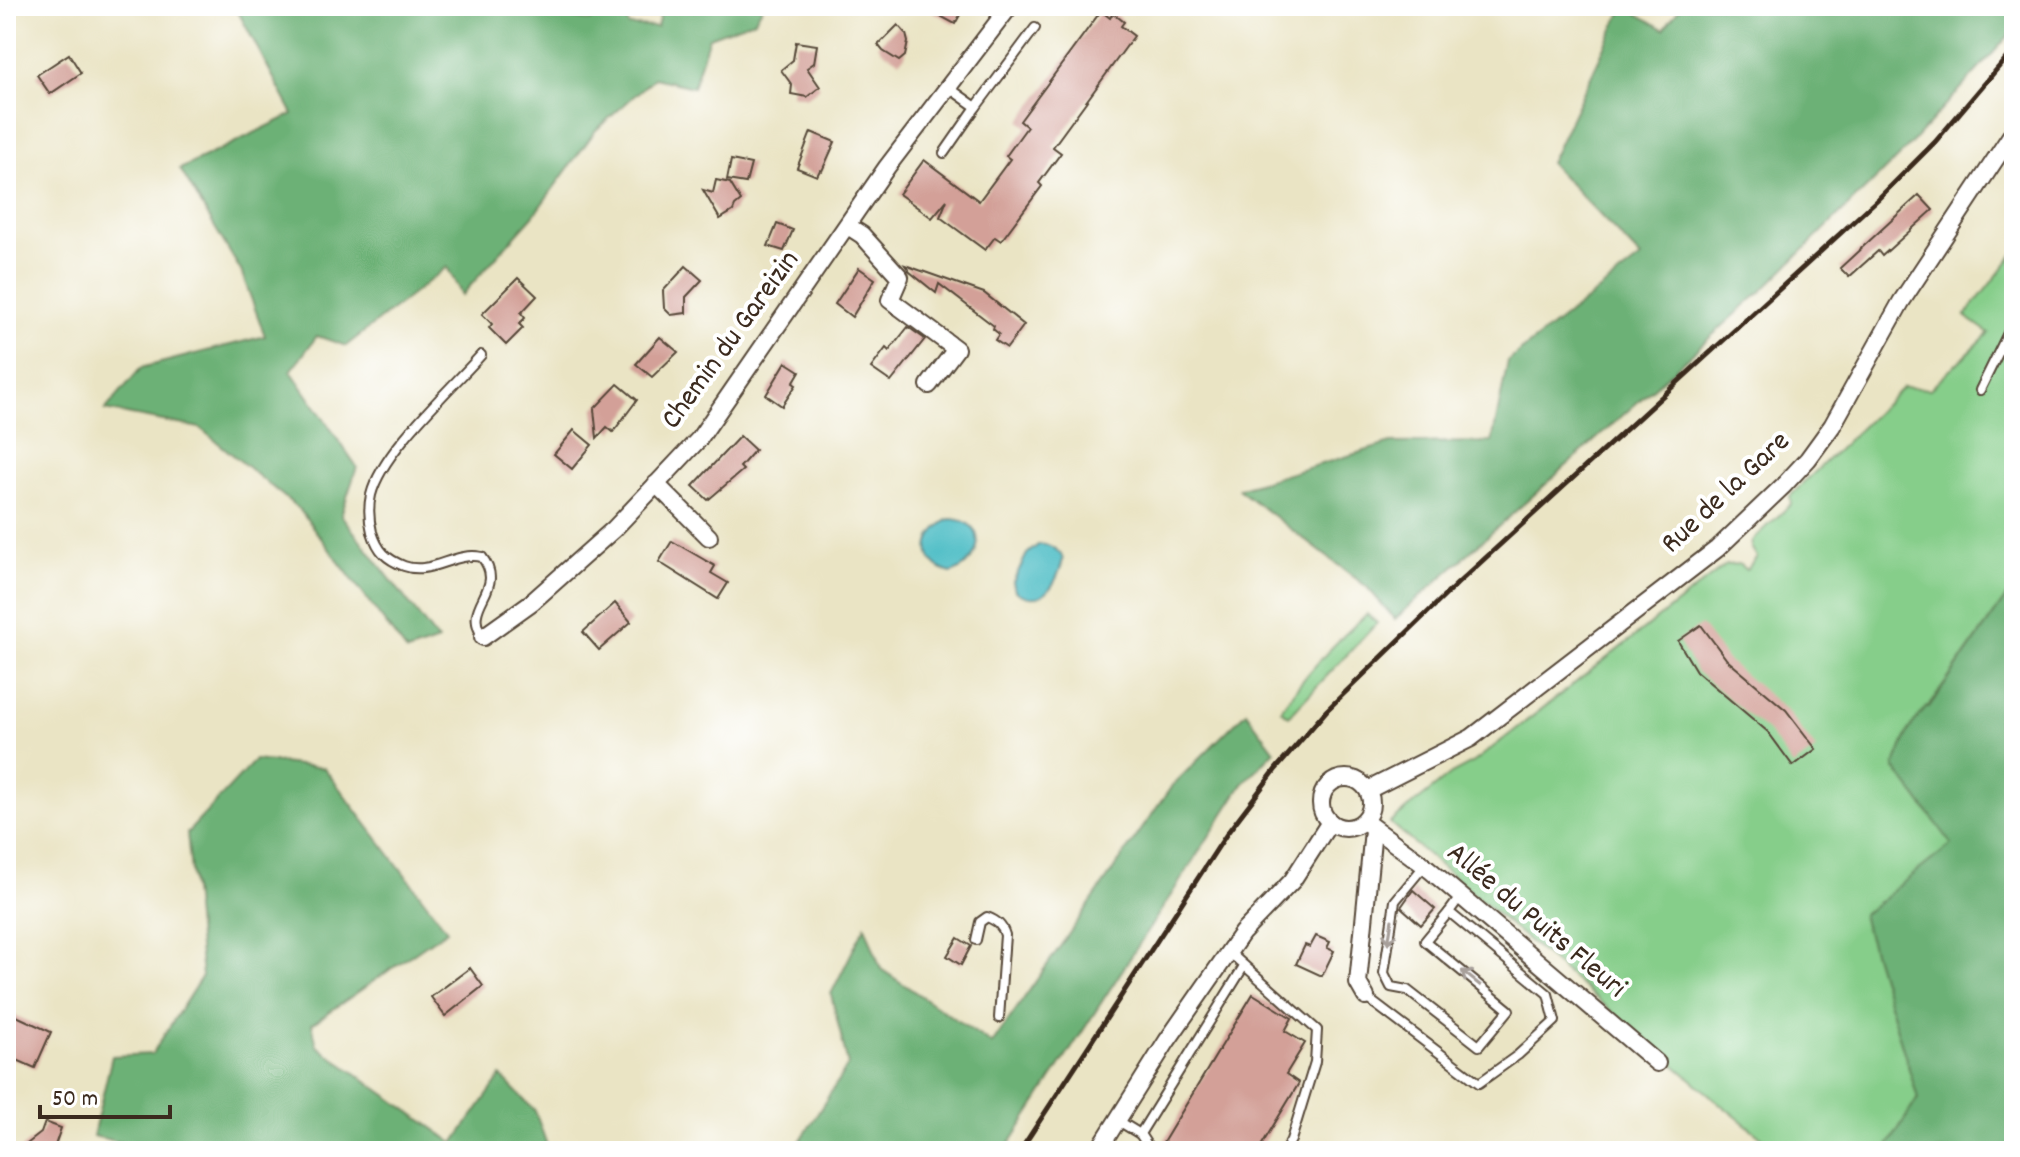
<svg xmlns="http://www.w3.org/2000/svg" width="2020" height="1157" viewBox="0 0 2020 1157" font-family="Dekko,sans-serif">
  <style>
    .green { fill: #86ce8a; stroke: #607c54; stroke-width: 2 }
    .forest { fill: #6cb176; stroke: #546e4a; stroke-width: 2 }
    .water { fill: #50bec6; stroke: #467472; stroke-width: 2 }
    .building { fill: #d3a098 }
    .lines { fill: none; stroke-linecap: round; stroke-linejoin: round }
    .lane-casing { stroke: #554637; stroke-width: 12 }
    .street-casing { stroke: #554637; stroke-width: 20 }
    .lane { stroke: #fff; stroke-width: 8 }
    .street { stroke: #fff; stroke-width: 16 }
    .rail { stroke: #3b2a1e; stroke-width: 5 }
    .oneway { stroke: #a79f9a }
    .labels { text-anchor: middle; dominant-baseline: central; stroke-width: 8; stroke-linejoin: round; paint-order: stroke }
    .street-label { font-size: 30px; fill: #3b2a1e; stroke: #fff }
  </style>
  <rect width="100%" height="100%" fill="#fff"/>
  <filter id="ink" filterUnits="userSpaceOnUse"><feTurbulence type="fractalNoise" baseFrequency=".0125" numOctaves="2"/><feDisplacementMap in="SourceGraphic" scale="16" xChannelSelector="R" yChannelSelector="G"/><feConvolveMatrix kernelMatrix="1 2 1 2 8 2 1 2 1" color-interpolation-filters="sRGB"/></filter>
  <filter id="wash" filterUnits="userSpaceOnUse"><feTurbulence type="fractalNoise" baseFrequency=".006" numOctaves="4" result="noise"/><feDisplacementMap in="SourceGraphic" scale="32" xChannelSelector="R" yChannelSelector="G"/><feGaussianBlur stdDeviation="1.8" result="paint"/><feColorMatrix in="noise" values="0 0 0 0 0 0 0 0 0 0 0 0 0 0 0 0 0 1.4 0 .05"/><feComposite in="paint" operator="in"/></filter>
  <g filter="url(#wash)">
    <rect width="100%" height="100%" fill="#eae4c4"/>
    <g class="green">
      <polygon points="2014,254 2014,586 1928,707 1909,730 1894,767 1953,844 1862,915 1918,1098 1885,1151 1779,1151 1724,1107 1390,823 1451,774 1474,762 1726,565 1739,564 1746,570 1757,557 1751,547 1752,541 1791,504 1790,496 1903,387 1930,389 1989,333 1965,316"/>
      <path d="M1367 614 1377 623 1289 716 1281 710C1305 674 1334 643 1367 614Z"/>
    </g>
    <g class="forest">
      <polygon points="235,6 548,6 552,14 591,21 604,6 622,6 629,26 657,27 662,6 763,6 755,20 709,37 693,87 654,78 596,130 533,216 462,295 447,267 346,346 317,336 291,371 357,467 341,515 438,641 407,652 299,509 200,428 105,410 141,368 265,336 241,271 180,169 293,114"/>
      <polygon points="1624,6 1664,29 1681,6 2014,6 2014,30 1906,149 1764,289 1395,619 1367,587 1238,489 1391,443 1492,442 1508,361 1641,258 1550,163"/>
      <polygon points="2014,586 2014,1151 1885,1151 1918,1098 1862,915 1952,844 1894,767 1909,730 1927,706 1929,707"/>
      <polygon points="1246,712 1275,751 1243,784 1005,1151 794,1151 848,1065 831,994 865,926 881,969 992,1044 1172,786"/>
      <polygon points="255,760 324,768 447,930 312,1024 317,1046 454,1143 501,1076 535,1111 549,1151 159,1151 93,1136 112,1056 152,1054 202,976 187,833"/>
    </g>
    <g class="water">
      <path d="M950 519C990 520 983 563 951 573 919 565 923 532 950 519Z"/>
      <path d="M1038 545C1048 543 1061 550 1063 560 1056 585 1043 609 1015 591L1013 582 1027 554Z"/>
    </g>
    <g id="blocks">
      <g class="building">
        <polygon points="922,6 965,6 955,24"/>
        <polygon points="1101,11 1110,18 1113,13 1124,22 1121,26 1134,36 1053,147 1061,153 1039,183 1042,186 1001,241 995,237 985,250 940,217 947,200 932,218 899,194 924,160 979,201 1010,159 1006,156 1027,127 1020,121"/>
        <polygon points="898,25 906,34 908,42 905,56 899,61 883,51 878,45"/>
        <polygon points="796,42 817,45 814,63 807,68 820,87 807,97 791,94 792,85 781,70 793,60"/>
        <polygon points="69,54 81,73 50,94 37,75"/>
        <polygon points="811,132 835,142 822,171 820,170 817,176 797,168"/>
        <polygon points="731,160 751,164 746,183 727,180"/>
        <polygon points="716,180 730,183 741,201 735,206 733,211 720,219 703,190 713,193"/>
        <polygon points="1919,195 1933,210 1882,256 1878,251 1849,277 1840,268"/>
        <polygon points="777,224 793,230 784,251 768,246"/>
        <polygon points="905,265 984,293 1024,325 1007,348 995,340 999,334 993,329 994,326 939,284 936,293 910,272"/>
        <polygon points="686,266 702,280 686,297 686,313 671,315 664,308 663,291"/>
        <polygon points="859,268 875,279 852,317 835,304"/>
        <polygon points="518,278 537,296 521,313 525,318 519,324 523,328 506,345 489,328 492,324 482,314"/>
        <polygon points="908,327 925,339 891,382 871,368 886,348 889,351"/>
        <polygon points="660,337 678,352 652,377 636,364"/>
        <polygon points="786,362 800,371 793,383 796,385 782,406 766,395"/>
        <polygon points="618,384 637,400 613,432 607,427 597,438 594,409"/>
        <polygon points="574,430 592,445 572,469 554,454"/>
        <polygon points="740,436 755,450 740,467 743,470 708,500 693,486"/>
        <polygon points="672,541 715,566 711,573 728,583 718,599 659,562"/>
        <polygon points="615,603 631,622 599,650 583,632"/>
        <polygon points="1701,625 1727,660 1786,710 1816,749 1793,766 1768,732 1696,671 1678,641"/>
        <polygon points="1413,890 1435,909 1421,925 1401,907"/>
        <polygon points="1316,936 1330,942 1327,948 1334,951 1322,976 1296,964 1305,945 1310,947"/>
        <polygon points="958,938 971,946 961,965 947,956"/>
        <polygon points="470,968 483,986 445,1016 431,997"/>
        <polygon points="1253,994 1292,1018 1285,1031 1305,1043 1286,1074 1299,1083 1258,1151 1158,1151"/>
        <polygon points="12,1014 51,1032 35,1068 10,1057 12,1052 6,1049 6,1029"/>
        <polygon points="45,1122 61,1128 53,1151 18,1151 41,1133"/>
      </g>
    </g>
  </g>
  <g filter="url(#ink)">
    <use href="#blocks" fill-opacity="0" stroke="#554637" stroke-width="2"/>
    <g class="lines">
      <defs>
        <g id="lane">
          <polyline points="948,87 976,107 1035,28"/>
          <polyline points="944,153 976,107"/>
          <path d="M481 355C450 390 382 451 371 495 368 508 369 520 372 532 378 551 386 559 404 566 431 576 454 551 482 557 508 591 460 604 483 637"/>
          <polyline points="1980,390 2014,321"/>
          <polyline points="1424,866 1395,901 1384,973 1391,987 1407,990 1479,1046 1509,1010 1425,941 1449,912"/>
          <path d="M976 940 980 922 987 917C997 921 1002 925 1005 935L999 1018"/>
          <polyline points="1229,952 1317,1030 1315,1062 1291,1140 1285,1151"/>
          <polyline points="1366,997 1479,1083 1518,1055 1555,1021 1548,994 1449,912 1460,897"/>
          <polyline points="1117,1120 1140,1134"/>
          <polyline points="1151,1151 1140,1134 1244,966"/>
        </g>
        <g id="street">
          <polyline points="848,226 862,235 900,277 890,300 956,349 929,385"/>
          <polyline points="656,484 709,537"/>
          <polyline points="483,637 532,602 614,529 699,439 887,167 1010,6"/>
          <circle cx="1346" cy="803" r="25"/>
          <polyline points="1368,790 1471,738 1717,549 1783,486 1808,459 1832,426 1901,302 2014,131"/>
          <polyline points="1364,821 1424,865 1657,1063"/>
          <polyline points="1366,997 1358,983 1373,830"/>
          <polyline points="1098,1151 1167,1041 1242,933 1292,881 1330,822"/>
        </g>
      </defs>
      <use href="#lane" class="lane-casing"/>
      <use href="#street" class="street-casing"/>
      <use href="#lane" class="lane"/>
      <use href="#street" class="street"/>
      <polyline class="rail" points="1020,1151 1228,832 1276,769 1327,710 1457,584 1878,199 1935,142 2014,49"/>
    </g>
    <defs><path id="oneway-shaft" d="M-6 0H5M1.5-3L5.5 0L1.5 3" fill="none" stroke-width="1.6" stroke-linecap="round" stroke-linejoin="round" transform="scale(2)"/></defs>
    <g class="oneway">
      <use href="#oneway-shaft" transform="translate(1390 932) rotate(99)"/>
      <use href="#oneway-shaft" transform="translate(1471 978) rotate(-141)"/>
    </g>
  </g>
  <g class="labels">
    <g class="street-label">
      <text transform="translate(732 341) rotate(-54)">Chemin du Gareizin</text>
      <text transform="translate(1727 494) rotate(-43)">Rue de la Gare</text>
      <text transform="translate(1535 922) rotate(40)">Allée du Puits Fleuri</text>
    </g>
  </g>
  <rect width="2020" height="1157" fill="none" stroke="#fff" stroke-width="32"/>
  <path d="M40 1105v12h130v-12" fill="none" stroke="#3b2a1e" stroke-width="4"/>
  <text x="52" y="1105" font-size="24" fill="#3b2a1e" stroke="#ffffff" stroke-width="6" paint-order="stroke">50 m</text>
</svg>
